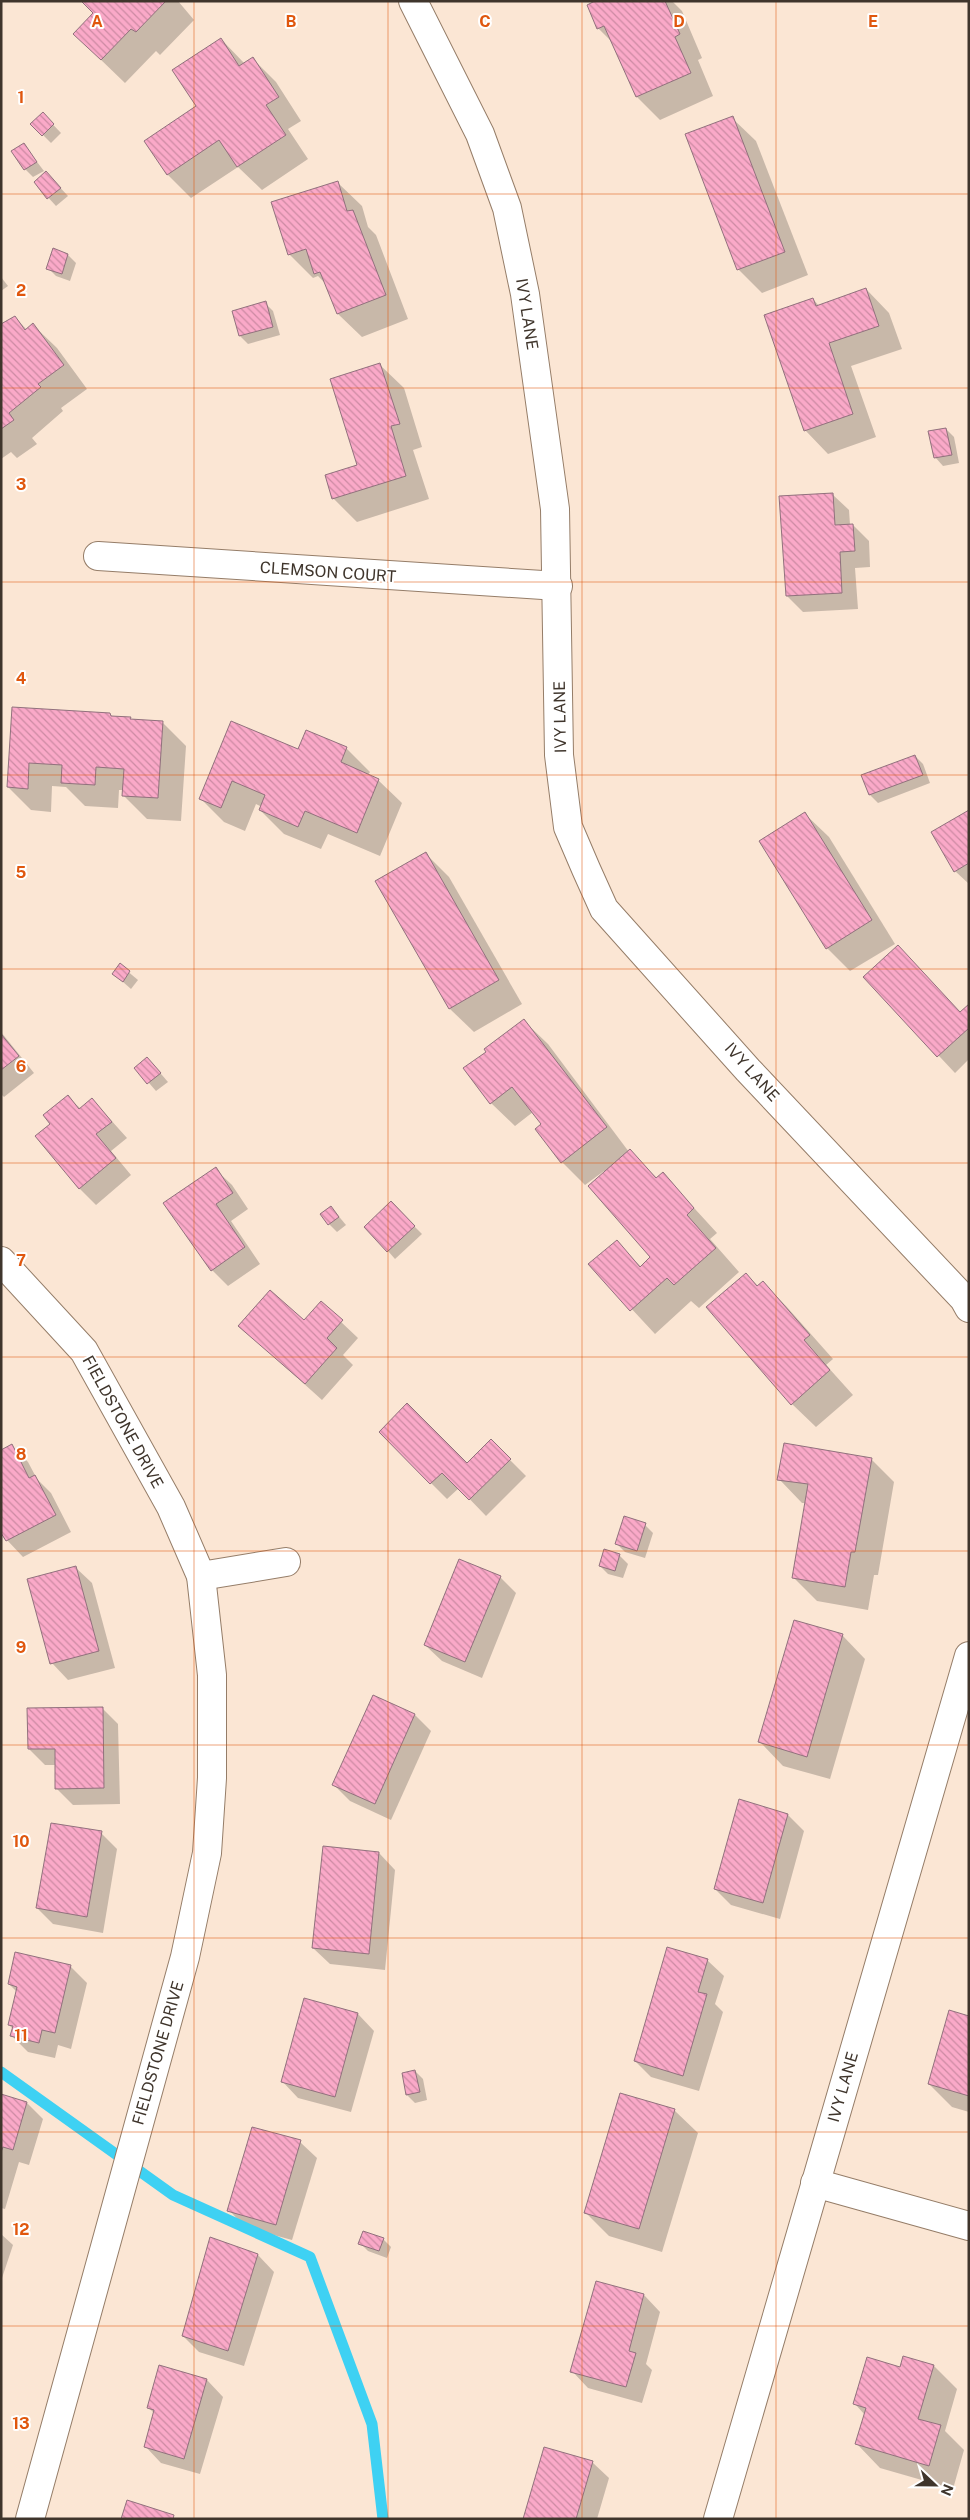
<svg xmlns="http://www.w3.org/2000/svg" width="970" height="2520" viewBox="0 0 970 2520" font-family="'Public Sans',sans-serif">
  <style>
    .shadow { fill: #0003 }
    .lines { fill: none; stroke-linecap: round; stroke-linejoin: round }
    .stream { stroke: #3ed1f3; stroke-width: 11 }
    .building { fill: url(#building-back-hatch); stroke: #91717d }
    .minor-casing { stroke: #957d68; stroke-width: 30 }
    .minor { stroke: #fff; stroke-width: 28 }
    .grid { fill: none; stroke: #e0570e; stroke-width: 1; stroke-opacity: 0.55 }
    .labels { text-anchor: middle; dominant-baseline: central; stroke-width: 4; stroke-linejoin: round; paint-order: stroke }
    .street-label { font-size: 16px; fill: #3f352c; stroke: #fff }
    .grid-label { font-size: 16px; text-anchor: middle; font-weight: bold; fill: #e0570e; stroke: #fff; stroke-width: 4; stroke-linejoin: round; paint-order: stroke }
  </style>
  <defs>
    <pattern id="building-back-hatch" width="6" height="6" patternUnits="userSpaceOnUse" patternTransform="scale(1.25)"><rect width="6" height="6" fill="#faa9c8"/><path d="M-1 5l2 2M0 0l6 6M5-1l2 2" fill="none" stroke="#cc8aa3"/></pattern>
  </defs>
  <rect width="100%" height="100%" fill="#fbe6d4"/>
  <g class="shadow">
    <polygon points="82,1 178,1 194,20 160,55 156,51 125,83 98,57 94,13"/>
    <polygon points="597,1 672,1 682,11 702,58 698,60 713,96 660,120 637,97 613,43 598,28 588,6"/>
    <polygon points="221,39 244,63 253,59 276,82 301,121 288,129 308,159 262,190 238,167 191,198 168,175 198,107"/>
    <polygon points="43,114 61,133 51,143 32,124"/>
    <polygon points="732,118 756,141 808,275 762,293 738,269"/>
    <polygon points="24,145 44,171 33,177 25,169"/>
    <polygon points="54,181 68,196 56,206 35,183"/>
    <polygon points="338,183 362,206 368,227 376,235 408,319 362,337 338,314 327,285 318,276 313,278 289,254"/>
    <polygon points="68,255 76,263 70,281 56,276 48,268"/>
    <polygon points="1,277 8,286 1,291"/>
    <polygon points="866,289 889,313 902,349 851,366 876,437 828,454 805,430 813,299 819,306"/>
    <polygon points="265,303 273,311 280,335 248,344 240,336 233,312"/>
    <polygon points="15,317 27,330 33,325 57,348 87,389 61,408 63,411 32,438 37,444 17,458 11,452 1,459 1,326"/>
    <polygon points="380,365 404,388 422,447 413,450 429,499 357,522 333,498 358,465"/>
    <polygon points="946,429 954,437 959,463 943,466 935,457"/>
    <polygon points="832,494 849,510 850,525 853,525 869,541 870,567 855,568 858,609 803,612 787,596"/>
    <polygon points="13,708 110,714 113,717 130,719 132,721 163,723 186,746 181,821 147,819 124,796 124,790 119,790 118,808 85,806 66,787 52,786 51,812 31,810 8,787"/>
    <polygon points="231,723 299,751 346,748 370,772 368,775 378,780 402,803 380,856 328,834 321,849 284,834 260,810 262,807 256,804 245,831 224,822 200,798"/>
    <polygon points="915,756 923,764 930,783 878,803 870,795"/>
    <polygon points="969,812 969,884 955,871"/>
    <polygon points="805,814 829,837 895,944 850,971 827,948"/>
    <polygon points="425,853 449,877 522,1004 474,1032 450,1009 377,881"/>
    <polygon points="120,965 138,980 131,989 114,974"/>
    <polygon points="865,977 960,1013 969,1006 969,1059 955,1073"/>
    <polygon points="524,1021 548,1044 629,1152 657,1178 663,1174 717,1233 710,1239 739,1272 699,1308 691,1301 655,1334 590,1264 617,1242 641,1267 652,1257 605,1173 604,1171 585,1185 562,1162 542,1125 533,1112 515,1126 491,1103 488,1052"/>
    <polygon points="1,1032 34,1073 4,1097 1,1094"/>
    <polygon points="155,1067 168,1082 156,1091 136,1068"/>
    <polygon points="68,1097 81,1109 92,1099 127,1138 111,1151 131,1175 96,1205 79,1188 52,1124"/>
    <polygon points="215,1169 232,1185 248,1209 231,1221 260,1264 228,1286 212,1270"/>
    <polygon points="391,1203 422,1234 395,1259 388,1251"/>
    <polygon points="331,1207 346,1225 337,1232 329,1224"/>
    <polygon points="746,1274 758,1286 763,1283 786,1306 833,1359 826,1365 853,1395 816,1427 792,1404"/>
    <polygon points="321,1303 358,1338 343,1355 353,1365 322,1400 240,1326 304,1322"/>
    <polygon points="380,1432 467,1465 491,1441 526,1476 486,1516 459,1488 447,1499"/>
    <polygon points="12,1446 28,1462 37,1479 51,1493 71,1532 23,1557 7,1540"/>
    <polygon points="871,1459 894,1482 878,1575 874,1575 868,1610 817,1601 793,1577 806,1503 802,1503 779,1479"/>
    <polygon points="645,1525 653,1533 645,1558 625,1552 617,1544"/>
    <polygon points="605,1551 620,1556 628,1564 623,1578 608,1574 600,1566"/>
    <polygon points="75,1567 92,1583 115,1668 68,1680 52,1663"/>
    <polygon points="500,1577 516,1593 482,1678 442,1661 425,1645"/>
    <polygon points="842,1635 865,1659 830,1779 783,1766 760,1742"/>
    <polygon points="373,1696 415,1715 431,1731 391,1820 350,1801 334,1785"/>
    <polygon points="102,1708 118,1724 120,1804 73,1805 57,1789 56,1765 45,1765 29,1749"/>
    <polygon points="788,1815 804,1831 780,1919 731,1905 715,1889"/>
    <polygon points="101,1833 117,1849 103,1933 53,1924 37,1908"/>
    <polygon points="379,1853 395,1870 385,1970 330,1964 313,1948"/>
    <polygon points="16,1953 71,1967 87,1983 71,2049 58,2045 55,2058 28,2052 12,2036 13,2029 9,2025 17,1992 9,1984"/>
    <polygon points="707,1960 724,1976 715,2004 723,2012 699,2091 651,2077 635,2061"/>
    <polygon points="305,2000 358,2014 374,2031 351,2112 298,2098 282,2081"/>
    <polygon points="969,2018 969,2112 952,2107 929,2084"/>
    <polygon points="415,2071 423,2079 427,2100 415,2103 407,2095"/>
    <polygon points="1,2095 27,2103 43,2119 29,2165 19,2162 5,2209 1,2208"/>
    <polygon points="674,2110 698,2133 662,2252 609,2236 585,2212"/>
    <polygon points="300,2142 317,2158 292,2240 245,2227 229,2210"/>
    <polygon points="1,2234 13,2245 1,2281"/>
    <polygon points="211,2239 258,2255 274,2272 244,2366 199,2352 183,2336"/>
    <polygon points="383,2239 391,2247 387,2258 368,2251 360,2243"/>
    <polygon points="597,2282 644,2295 660,2312 646,2364 652,2370 642,2403 588,2388 572,2371"/>
    <polygon points="934,2366 957,2389 945,2431 964,2450 953,2489 880,2468 857,2444 865,2415 855,2404 901,2368"/>
    <polygon points="207,2380 223,2397 200,2474 161,2463 145,2446 155,2414 148,2407"/>
    <polygon points="592,2462 609,2478 597,2519 524,2519"/>
  </g>
  <g class="lines">
    <polyline class="stream" points="1,2072 173,2195 310,2257 372,2424 383,2519"/>
  </g>
  <g class="building">
    <polygon points="81,1 166,1 136,32 131,29 101,60 73,34 93,13"/>
    <polygon points="595,1 665,1 680,34 675,37 691,73 636,97 604,26 597,29 587,5"/>
    <polygon points="221,38 239,66 253,57 279,97 266,105 286,135 237,167 219,140 167,175 144,141 196,106 172,70"/>
    <polygon points="43,112 54,124 42,136 30,124"/>
    <polygon points="733,116 785,252 737,270 685,134"/>
    <polygon points="24,143 37,162 24,170 11,151"/>
    <polygon points="46,171 61,188 47,199 34,182"/>
    <polygon points="338,181 347,211 353,210 386,295 337,314 320,272 314,274 306,249 288,255 271,202"/>
    <polygon points="53,248 68,254 62,274 46,269"/>
    <polygon points="866,288 879,326 829,343 853,414 804,431 764,315 813,298 816,306"/>
    <polygon points="266,301 273,327 239,336 232,311"/>
    <polygon points="15,316 25,330 33,323 64,365 38,384 41,387 9,413 14,420 1,429 1,324"/>
    <polygon points="380,363 400,424 391,426 406,476 332,499 325,475 357,465 330,379"/>
    <polygon points="946,428 952,455 934,458 928,431"/>
    <polygon points="833,493 835,525 853,524 855,551 840,552 842,593 786,596 779,496"/>
    <polygon points="12,707 110,713 111,716 131,717 130,719 163,721 158,798 122,796 124,769 96,767 95,785 61,783 62,765 29,763 28,789 7,787"/>
    <polygon points="231,721 298,749 306,730 347,747 341,762 379,779 357,833 305,811 298,827 259,810 265,795 232,781 221,808 199,799"/>
    <polygon points="915,755 923,775 869,795 861,775"/>
    <polygon points="969,810 969,863 954,872 931,832"/>
    <polygon points="805,812 872,920 826,949 759,841"/>
    <polygon points="426,852 499,980 449,1009 375,881"/>
    <polygon points="898,945 960,1012 969,1004 969,1028 937,1057 863,977"/>
    <polygon points="120,963 130,971 123,982 112,974"/>
    <polygon points="524,1019 607,1127 561,1163 535,1129 541,1124 512,1087 490,1104 463,1068 486,1052 484,1049"/>
    <polygon points="1,1034 19,1056 1,1070"/>
    <polygon points="147,1057 161,1073 147,1084 134,1068"/>
    <polygon points="68,1095 79,1109 92,1098 112,1122 96,1134 116,1158 79,1189 35,1136 50,1124 43,1115"/>
    <polygon points="630,1149 656,1178 663,1172 694,1208 687,1215 716,1248 674,1285 667,1278 630,1311 588,1264 617,1240 640,1267 650,1257 588,1186"/>
    <polygon points="216,1167 233,1193 216,1204 245,1247 211,1271 163,1203"/>
    <polygon points="391,1201 415,1226 387,1252 364,1227"/>
    <polygon points="331,1206 339,1217 328,1225 320,1214"/>
    <polygon points="746,1273 757,1286 763,1281 810,1335 804,1340 830,1370 791,1405 706,1307"/>
    <polygon points="270,1290 304,1320 321,1301 343,1320 327,1338 337,1348 305,1384 238,1326"/>
    <polygon points="407,1403 467,1463 491,1439 511,1459 469,1500 442,1473 430,1484 379,1432"/>
    <polygon points="784,1443 872,1458 855,1552 851,1552 845,1587 792,1578 808,1484 777,1480"/>
    <polygon points="12,1444 29,1478 35,1475 56,1515 6,1541 1,1533 1,1450"/>
    <polygon points="624,1516 646,1523 637,1551 615,1544"/>
    <polygon points="604,1549 620,1554 615,1571 599,1566"/>
    <polygon points="459,1559 501,1576 465,1662 424,1645"/>
    <polygon points="76,1566 99,1651 50,1664 27,1579"/>
    <polygon points="794,1620 843,1634 807,1757 758,1742"/>
    <polygon points="373,1695 415,1714 375,1804 332,1785"/>
    <polygon points="103,1707 104,1788 55,1789 55,1749 28,1749 27,1708"/>
    <polygon points="739,1799 788,1814 763,1903 714,1889"/>
    <polygon points="51,1823 102,1831 87,1917 36,1908"/>
    <polygon points="323,1846 379,1852 369,1954 312,1948"/>
    <polygon points="667,1947 708,1959 698,1992 707,1994 683,2076 634,2061"/>
    <polygon points="15,1952 71,1965 55,2033 42,2030 39,2043 10,2036 13,2026 8,2025 17,1987 8,1984"/>
    <polygon points="304,1998 358,2013 335,2097 281,2082"/>
    <polygon points="949,2010 969,2016 969,2096 928,2084"/>
    <polygon points="415,2070 420,2092 406,2095 402,2073"/>
    <polygon points="620,2093 675,2109 639,2229 584,2213"/>
    <polygon points="1,2094 27,2102 13,2150 3,2147 1,2152"/>
    <polygon points="252,2127 301,2140 276,2225 227,2211"/>
    <polygon points="363,2231 384,2238 379,2251 358,2244"/>
    <polygon points="210,2237 258,2254 228,2351 182,2336"/>
    <polygon points="596,2281 644,2294 629,2351 636,2353 626,2387 570,2372"/>
    <polygon points="903,2356 934,2365 918,2419 941,2425 929,2466 855,2444 866,2408 853,2404 867,2357 900,2367"/>
    <polygon points="159,2365 207,2379 184,2459 144,2447 154,2410 147,2408"/>
    <polygon points="544,2447 593,2461 576,2519 523,2519"/>
    <polygon points="127,2500 174,2515 173,2519 121,2519"/>
  </g>
  <g class="lines">
    <defs>
      <g id="minor">
        <polyline points="413,1 480,134 507,208 525,294 555,509 559,755 568,827 586,869 604,909 748,1070 964,1299 969,1308"/>
        <polyline points="98,556 558,586"/>
        <polyline points="1,1261 84,1351 171,1507 201,1576 212,1675 212,1778 207,1853 185,1957 30,2519"/>
        <polyline points="201,1576 286,1562"/>
        <polyline points="815,2183 969,2226"/>
        <polyline points="718,2519 969,1656"/>
      </g>
    </defs>
    <use href="#minor" class="minor-casing"/>
    <use href="#minor" class="minor"/>
  </g>
  <path class="grid" d="M194 1V2519M388 1V2519M582 1V2519M776 1V2519M1 194H969M1 388H969M1 582H969M1 775H969M1 969H969M1 1163H969M1 1357H969M1 1551H969M1 1745H969M1 1938H969M1 2132H969M1 2326H969"/>
  <g class="labels">
    <g class="street-label">
      <text transform="translate(527 314) rotate(81)">IVY LANE</text>
      <text transform="translate(328 572) rotate(4)">CLEMSON COURT</text>
      <text transform="translate(560 717) rotate(-91)">IVY LANE</text>
      <text transform="translate(752 1072) rotate(48)">IVY LANE</text>
      <text transform="translate(123 1422) rotate(61)">FIELDSTONE DRIVE</text>
      <text transform="translate(158 2053) rotate(-74)">FIELDSTONE DRIVE</text>
      <text transform="translate(843 2087) rotate(-74)">IVY LANE</text>
    </g>
  </g>
  <g class="grid-label">
    <text x="97" y="27">A</text>
    <text x="291" y="27">B</text>
    <text x="485" y="27">C</text>
    <text x="679" y="27">D</text>
    <text x="873" y="27">E</text>
    <text x="21" y="103">1</text>
    <text x="21" y="296">2</text>
    <text x="21" y="490">3</text>
    <text x="21" y="684">4</text>
    <text x="21" y="878">5</text>
    <text x="21" y="1072">6</text>
    <text x="21" y="1266">7</text>
    <text x="21" y="1460">8</text>
    <text x="21" y="1653">9</text>
    <text x="21" y="1847">10</text>
    <text x="21" y="2041">11</text>
    <text x="21" y="2235">12</text>
    <text x="21" y="2429">13</text>
  </g>
  <rect width="970" height="2520" fill="none" stroke="#3f352c" stroke-width="5"/>
  <g transform="translate(935 2485) rotate(112)" stroke="#ffffff" stroke-width="4" paint-order="stroke">
  <path d="M0-4L9 19L0 12L-9 19Z" fill="#3f352c"/>
  <text y="-8" font-size="14" font-weight="bold" text-anchor="middle" fill="#3f352c">N</text>
  </g>
</svg>
